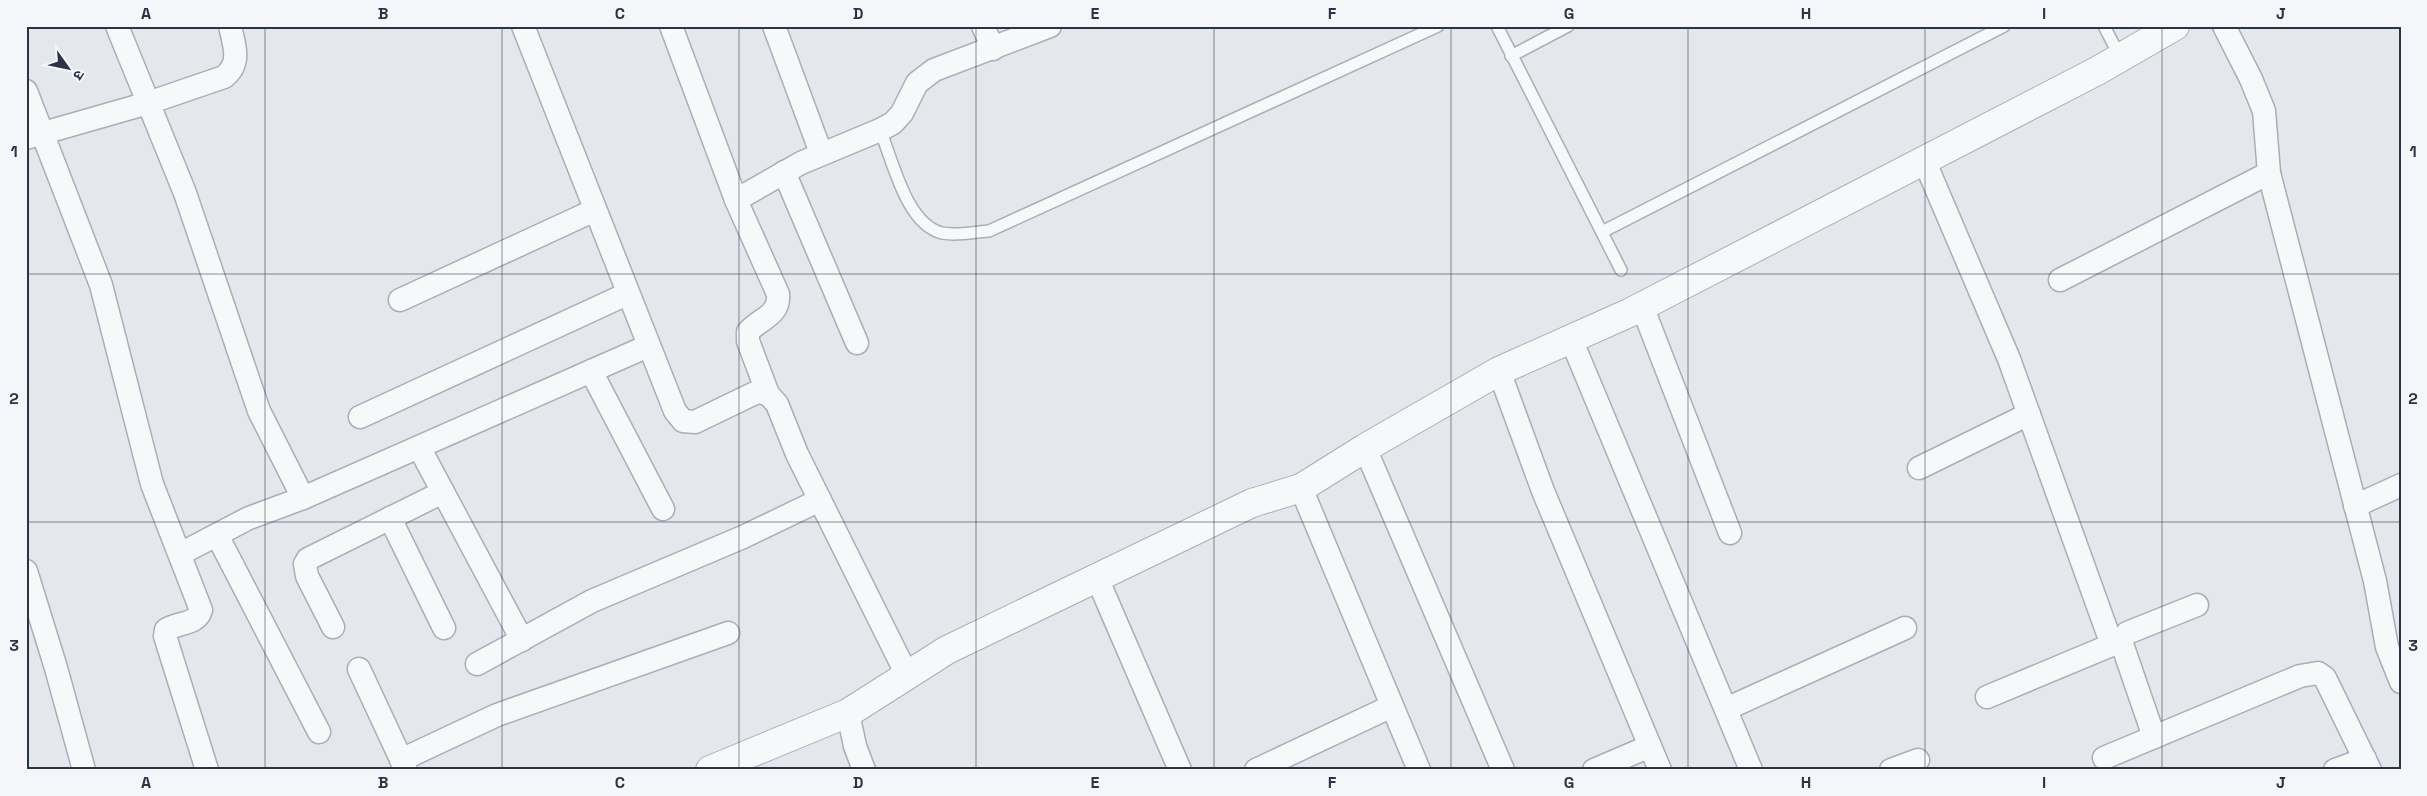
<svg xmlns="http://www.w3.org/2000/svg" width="2427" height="796" viewBox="0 0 2427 796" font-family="'Space Grotesk','Noto Sans Devanagari',sans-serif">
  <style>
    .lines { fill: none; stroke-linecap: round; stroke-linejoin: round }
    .service-casing { stroke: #a9aeb7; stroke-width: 14 }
    .minor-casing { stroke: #a9aeb7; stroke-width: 25 }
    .tertiary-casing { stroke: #a9aeb7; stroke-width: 30 }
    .service { stroke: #f7f8fa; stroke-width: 11 }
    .minor { stroke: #f7f8fa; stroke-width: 22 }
    .tertiary { stroke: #f7f8fa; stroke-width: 28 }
    .grid { fill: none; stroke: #2b3445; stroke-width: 1; stroke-opacity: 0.55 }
    .neatline { fill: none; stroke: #2b3445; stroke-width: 2 }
    .grid-label { font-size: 16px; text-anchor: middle; font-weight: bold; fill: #2b3445 }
  </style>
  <rect width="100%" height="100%" fill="#e4e7ec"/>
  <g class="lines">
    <defs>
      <g id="service">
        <polyline points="1497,26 1621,270"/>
        <polyline points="2104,26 2120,57"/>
        <polyline points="1511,56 1568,26"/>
        <path d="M880 130C893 161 906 224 942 233 957 236 974 232 989 231L1438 26"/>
        <polyline points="1602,232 2004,26"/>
      </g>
      <g id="minor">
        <polyline points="117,26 185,193 259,411 303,498"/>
        <polyline points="523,26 675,411 683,421 695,422 757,392 768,394 777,404 797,454 907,675"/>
        <path d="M671 26 736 200 778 294C780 316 760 318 748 332V341L768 394"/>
        <polyline points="774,26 821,153"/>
        <polyline points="983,26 993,49"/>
        <polyline points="2224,26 2251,79 2264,111 2269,173 2375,581 2387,647 2401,682"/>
        <path d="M26 91 101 285 152 484 201 610C197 625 178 622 166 630L165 636 207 770"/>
        <path d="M26 138 148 103 224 77C242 63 234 45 230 26"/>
        <polyline points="1924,160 2009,359 2112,645"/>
        <polyline points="784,172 857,343"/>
        <polyline points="736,200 801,163 880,130 893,123 902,113 917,83 934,70 1050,26"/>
        <polyline points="2060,280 2269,173"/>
        <polyline points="400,300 595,210"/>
        <polyline points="1642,306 1730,533"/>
        <polyline points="1571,339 1751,770"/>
        <polyline points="591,371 663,509"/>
        <polyline points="1499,371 1543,491 1660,770"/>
        <polyline points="360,417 627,294"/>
        <polyline points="419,447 522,640"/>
        <polyline points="1365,448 1503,770"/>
        <polyline points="1919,468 2029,414"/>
        <polyline points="1301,488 1419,770"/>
        <polyline points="2355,506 2401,485"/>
        <polyline points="390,518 444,628"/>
        <polyline points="217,535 319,732"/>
        <polyline points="180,554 249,518 303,498 648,346"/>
        <polyline points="26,571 56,668 84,770"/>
        <polyline points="1097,578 1180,770"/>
        <polyline points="333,627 307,576 305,564 308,559 443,492"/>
        <polyline points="477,664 592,601 743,537 820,500"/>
        <polyline points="359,669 406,770"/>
        <polyline points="1987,697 2121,641"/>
        <polyline points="1726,709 1905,628"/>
        <polyline points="848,713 855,746 864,770"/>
        <polyline points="2154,737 2121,641 2127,633 2197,605"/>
        <polyline points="2104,758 2300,676 2318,673 2325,678 2370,770"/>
        <polyline points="401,760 497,715 728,633"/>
        <polyline points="1256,770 1392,706"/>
        <polyline points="1594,770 1650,746"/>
        <polyline points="1891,770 1918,760"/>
        <polyline points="2335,770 2365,759"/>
      </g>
      <polyline id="tertiary" points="710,770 848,713 947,650 1252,503 1301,488 1365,448 1499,371 1629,313 2097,71 2175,26"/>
    </defs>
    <use href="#service" class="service-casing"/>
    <use href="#minor" class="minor-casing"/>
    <use href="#tertiary" class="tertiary-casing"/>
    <use href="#service" class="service"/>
    <use href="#minor" class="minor"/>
    <use href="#tertiary" class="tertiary"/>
  </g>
  <path class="grid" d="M265 26V770M502 26V770M739 26V770M976 26V770M1214 26V770M1451 26V770M1688 26V770M1925 26V770M2162 26V770M26 274H2401M26 522H2401"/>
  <rect width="2427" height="796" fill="none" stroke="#f4f6f9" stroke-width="55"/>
  <g transform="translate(68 68) rotate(123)" stroke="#f4f6f9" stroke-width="4" paint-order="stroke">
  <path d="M0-4L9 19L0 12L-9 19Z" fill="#2b3445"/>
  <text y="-8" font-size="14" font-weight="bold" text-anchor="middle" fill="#2b3445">उ</text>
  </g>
  <rect x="28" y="28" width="2372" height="740" class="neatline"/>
  <g class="grid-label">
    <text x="146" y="19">A</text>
    <text x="383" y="19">B</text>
    <text x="620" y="19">C</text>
    <text x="858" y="19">D</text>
    <text x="1095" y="19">E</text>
    <text x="1332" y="19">F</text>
    <text x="1569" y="19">G</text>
    <text x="1806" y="19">H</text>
    <text x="2044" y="19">I</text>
    <text x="2281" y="19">J</text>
    <text x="14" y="157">1</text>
    <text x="2413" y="157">1</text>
    <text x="14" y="404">2</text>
    <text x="2413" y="404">2</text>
    <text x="14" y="651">3</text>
    <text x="2413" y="651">3</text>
    <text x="146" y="788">A</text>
    <text x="383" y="788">B</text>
    <text x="620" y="788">C</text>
    <text x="858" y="788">D</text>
    <text x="1095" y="788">E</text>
    <text x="1332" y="788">F</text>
    <text x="1569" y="788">G</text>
    <text x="1806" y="788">H</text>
    <text x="2044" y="788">I</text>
    <text x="2281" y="788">J</text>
  </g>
</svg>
